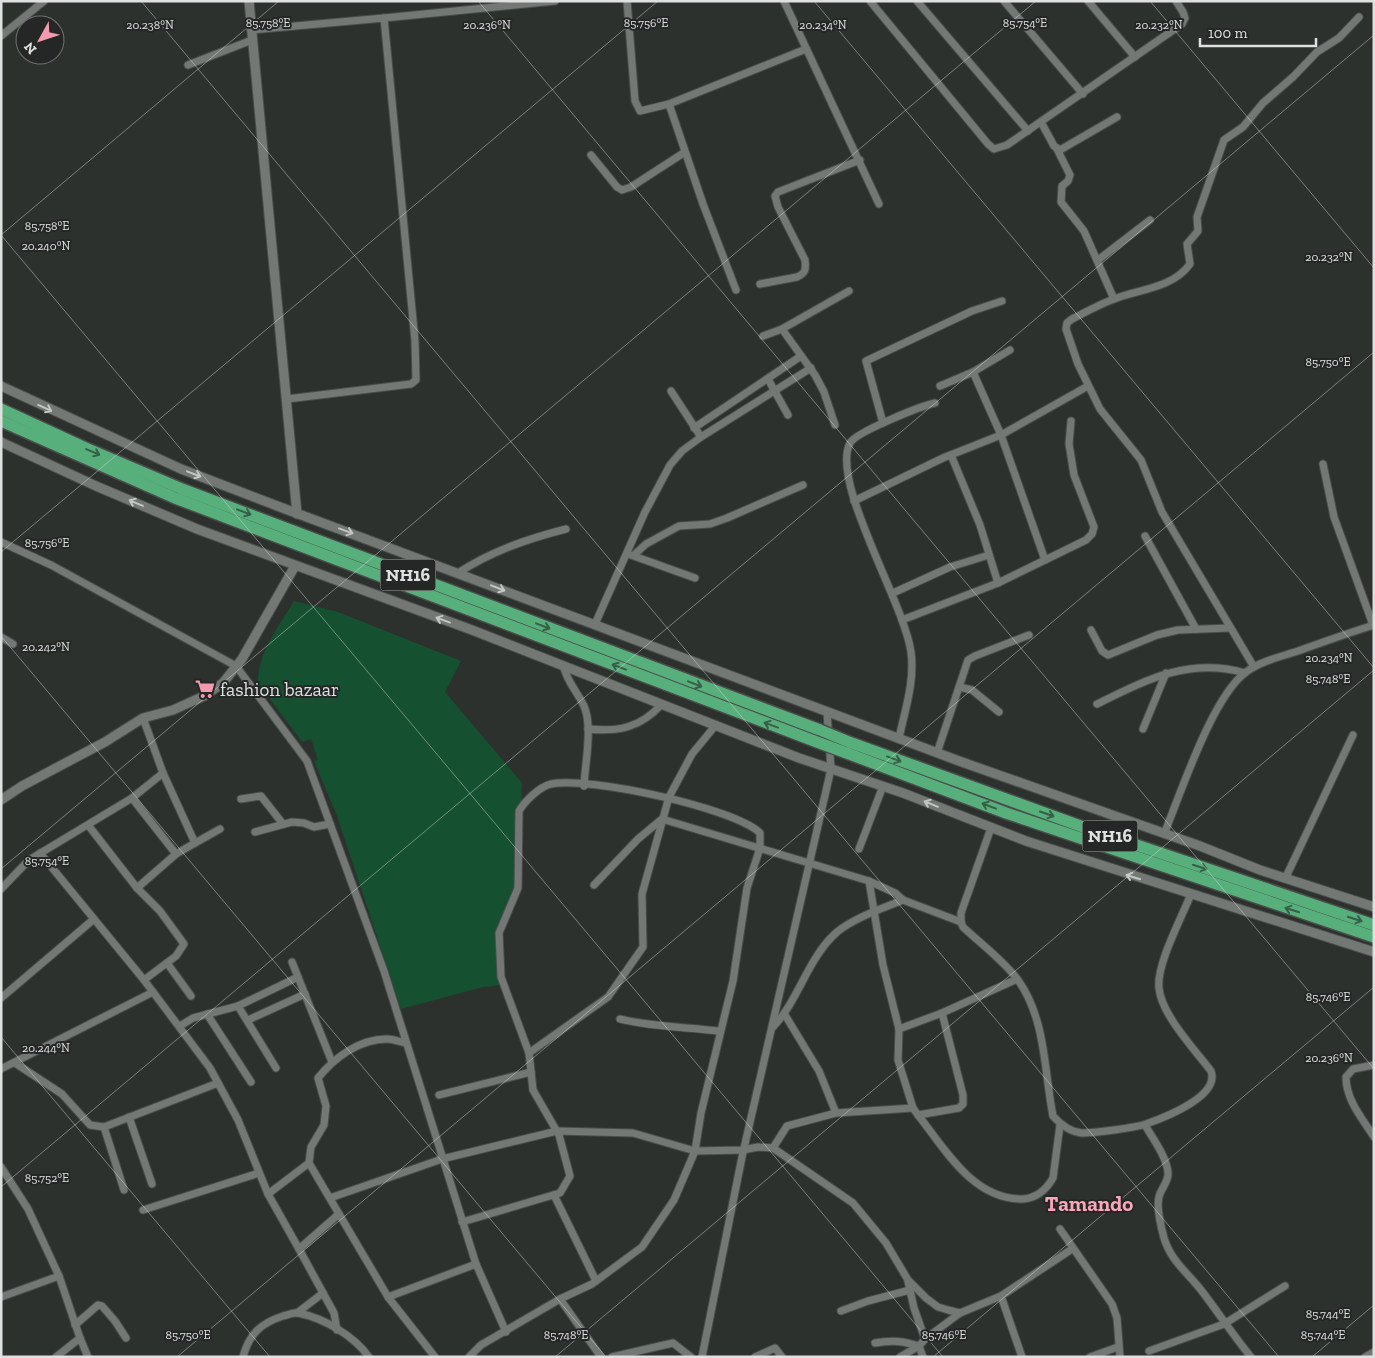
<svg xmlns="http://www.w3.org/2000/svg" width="1375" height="1358" viewBox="0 0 1375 1358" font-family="'Zilla Slab',serif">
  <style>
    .green { fill: #155030 }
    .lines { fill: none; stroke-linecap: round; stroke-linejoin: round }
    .minor-casing { stroke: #4a4d4b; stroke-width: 9 }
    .tertiary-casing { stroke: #4a4d4b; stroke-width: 11 }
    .trunk-casing { stroke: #4a4d4b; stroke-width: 14 }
    .minor { stroke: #737874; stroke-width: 7 }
    .tertiary { stroke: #737874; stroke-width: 9 }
    .trunk { stroke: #57b07b; stroke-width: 11 }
    .trunk-bridge-casing { stroke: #4a4d4b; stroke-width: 14; stroke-linecap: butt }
    .trunk-bridge { stroke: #57b07b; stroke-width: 11 }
    .oneway { stroke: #c3c7c4 }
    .oneway2 { stroke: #385e47 }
    .ticks { fill: none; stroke: #dee1df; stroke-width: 1; stroke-opacity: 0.45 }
    .labels { text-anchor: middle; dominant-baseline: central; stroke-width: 4; stroke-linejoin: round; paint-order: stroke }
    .shield { fill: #242725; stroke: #a6a9a7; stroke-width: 1 }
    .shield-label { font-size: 18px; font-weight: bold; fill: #dee1df }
    .poi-label { font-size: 19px; fill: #dee1df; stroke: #242725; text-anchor: start }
    .quarter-label { font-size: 21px; font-weight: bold; fill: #f9a6b8; stroke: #242725 }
    .ticks-label { font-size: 12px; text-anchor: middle; fill: #dee1df; stroke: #242725; stroke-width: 4; stroke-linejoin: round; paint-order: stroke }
  </style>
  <rect width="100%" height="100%" fill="#2d312e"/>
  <path class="green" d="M294 601 338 612 461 661 445 692 522 783 516 889 497 935 501 985 483 987 401 1009 337 816 314 761 318 760 311 739 302 742 258 683C258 652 279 626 294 601Z"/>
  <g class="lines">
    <defs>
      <g id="minor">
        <polyline points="627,1 635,101 640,111 669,104 806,49"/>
        <polyline points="784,1 879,204"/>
        <polyline points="870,1 988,144 994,149 1007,145 1182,24 1185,18 1183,12 1176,1"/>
        <polyline points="917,1 1028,131"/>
        <polyline points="1004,1 1083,94"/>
        <polyline points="1088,1 1135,57"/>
        <polyline points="384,18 555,1"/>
        <polyline points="251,30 384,18 415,341 416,380 411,384 287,399"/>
        <polyline points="1,36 44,1"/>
        <polyline points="188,65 252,40"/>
        <polyline points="669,104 703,204 736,290"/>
        <polyline points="1041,122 1054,146 1060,150 1117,117"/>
        <polyline points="1057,149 1070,175 1068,181 1062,186 1061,202 1084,231 1114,299"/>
        <polyline points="591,155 617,187 622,190 631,187 685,152"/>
        <polyline points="1098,260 1150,220"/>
        <path d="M760 284 797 277C806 273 806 269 805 260L778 207 775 196 778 192 860 160"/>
        <polyline points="782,329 815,375 824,392 835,425"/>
        <polyline points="763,336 782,329 849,291"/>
        <polyline points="973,372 1001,435 1045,560"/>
        <polyline points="768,379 788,415"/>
        <polyline points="940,386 973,372 1010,350"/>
        <polyline points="671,391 701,437"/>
        <polyline points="883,423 866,361 972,311 1002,301"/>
        <polyline points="694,428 801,356"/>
        <polyline points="951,455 980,525 998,583"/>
        <polyline points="1323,464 1334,517 1373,625"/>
        <polyline points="854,501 943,458 1001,435 1088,386"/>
        <polyline points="1145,536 1196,629"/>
        <polyline points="1,542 51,565 236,666 307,761 384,971 476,1264 506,1332"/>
        <polyline points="631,555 695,578"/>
        <polyline points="634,555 646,544 679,526 710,524 727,518 803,485"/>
        <path d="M458 573C492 551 527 539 566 529"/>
        <polyline points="893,593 950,567 989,555"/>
        <polyline points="902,620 998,583 1086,540 1092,534 1094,527 1074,475 1069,444 1071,421"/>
        <polyline points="595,624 645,512 670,465 682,451 701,437 811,368"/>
        <polyline points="1091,630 1102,651 1108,655 1157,635 1178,630 1229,628"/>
        <polyline points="1,637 13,644"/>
        <path d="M1254 667 1162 512 1141 460 1100 409 1078 364 1066 329 1067 323 1072 319C1086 312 1100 304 1114 299 1140 289 1173 288 1190 264L1187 244 1198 231 1197 217 1224 140 1243 127 1263 103 1293 77 1317 52 1339 38 1359 17"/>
        <path d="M564 668C568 683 578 693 584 706 593 726 585 764 584 786"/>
        <polyline points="959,687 972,690 999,712"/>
        <path d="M1097 704C1146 680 1189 657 1245 673"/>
        <path d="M588 729C618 732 640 728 661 705"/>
        <polyline points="1143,729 1166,673"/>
        <path d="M899 738C905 710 915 681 911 652 904 602 830 482 850 443 856 432 921 406 935 403"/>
        <polyline points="937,753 968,660 975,656 1029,635"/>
        <polyline points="132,798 176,854 195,843 163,773 143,718"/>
        <polyline points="241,799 261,796 283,824"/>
        <polyline points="88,825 137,888 176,854"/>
        <path d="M991 828 961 913V922L963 927C981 944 1004 961 1018 980 1046 1019 1044 1071 1053 1116 1061 1125 1070 1132 1082 1133 1095 1133 1134 1128 1146 1124 1166 1117 1220 1096 1211 1071 1195 1050 1161 1014 1159 988 1156 965 1182 917 1191 894"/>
        <polyline points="255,832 292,822 304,823 314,827 330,824"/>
        <path d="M1164 834C1181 793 1212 697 1246 672 1261 661 1280 657 1298 651 1323 642 1348 633 1374 625"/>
        <polyline points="195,843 220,829"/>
        <polyline points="859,849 883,786"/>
        <polyline points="40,853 144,980 210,1068 238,1120 268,1194 309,1163"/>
        <polyline points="1285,879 1353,735"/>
        <path d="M869 881 883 965 899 1029 898 1060 913 1108 918 1115C945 1149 973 1200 1023 1199 1037 1198 1046 1190 1053 1178L1060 1125"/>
        <polyline points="594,885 638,839 662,819 869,881 895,893 903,900 961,922"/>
        <polyline points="137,888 160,911 184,944 176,956 144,980"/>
        <polyline points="1,889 29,860 132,798 163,773"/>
        <polyline points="292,962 332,1062"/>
        <polyline points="167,963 191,996"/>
        <polyline points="1,998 94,919"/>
        <polyline points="238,1006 276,1068"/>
        <polyline points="207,1014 251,1082"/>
        <polyline points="785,1015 819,1071 836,1113"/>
        <path d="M620 1019C652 1027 686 1027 719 1031"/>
        <polyline points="248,1020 305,994"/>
        <polyline points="180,1026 193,1018 238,1006 298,977"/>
        <path d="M773 1027C799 1000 808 957 837 932 856 917 881 909 903 900"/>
        <polyline points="899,1029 942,1013 1017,979"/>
        <path d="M406 1043C400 1042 393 1039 387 1039 359 1039 334 1058 318 1078L326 1106 324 1125 311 1147 309 1163 388 1297 435 1357"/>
        <polyline points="15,1063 62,1094 90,1125 104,1127 218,1083"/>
        <path d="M1374 1065 1353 1069 1346 1077C1346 1100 1362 1118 1374 1137"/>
        <polyline points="1,1069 153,992"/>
        <polyline points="439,1095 531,1072"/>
        <polyline points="918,1115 959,1108 963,1104 963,1095 942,1013"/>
        <polyline points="129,1117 152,1184"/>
        <path d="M1145 1125C1153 1139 1166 1156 1168 1172 1169 1182 1161 1188 1159 1197 1156 1208 1161 1227 1164 1238 1171 1261 1187 1272 1201 1290 1218 1312 1233 1335 1251 1357"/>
        <polyline points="104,1127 124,1190"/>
        <polyline points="773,1148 787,1126 836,1113 913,1108"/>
        <polyline points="1,1167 28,1209 59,1276 80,1338"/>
        <polyline points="268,1194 299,1249 339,1214"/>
        <polyline points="554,1195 596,1281"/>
        <polyline points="330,1198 442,1159 557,1131 633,1133 695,1151 743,1150 758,1147 773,1148 853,1203 886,1243 908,1280 926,1298 938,1307 948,1310 960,1313 1001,1296 1072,1249"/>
        <polyline points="143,1210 259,1173"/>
        <polyline points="462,1222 560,1193 570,1176 559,1135 533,1090 529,1053 608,997 643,947 642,894 669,797 692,754 715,726"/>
        <polyline points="1060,1229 1112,1304 1117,1318 1120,1357"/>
        <polyline points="299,1249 334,1313 337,1330"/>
        <polyline points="1001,1296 1022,1357"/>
        <polyline points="1,1297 59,1276"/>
        <polyline points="388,1297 476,1264"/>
        <polyline points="560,1299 601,1357"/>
        <polyline points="841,1311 868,1301 910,1290"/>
        <polyline points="297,1313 323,1293"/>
        <polyline points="75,1325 98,1305 102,1306 115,1321 126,1338"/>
        <polyline points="925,1339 960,1313"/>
        <path d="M875 1343C892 1340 903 1341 919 1346L923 1357"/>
        <polyline points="1149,1351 1224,1324 1285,1286"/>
        <polyline points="56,1357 80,1338 88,1357"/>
        <path d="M243 1357C249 1334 261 1323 283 1316 288 1315 294 1312 298 1313 324 1318 354 1336 369 1357"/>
        <path d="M469 1357 481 1345 560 1299 592 1284 642 1247 674 1200 695 1151 701 1113 733 981 747 888 760 848V833C735 808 587 776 551 784 539 787 525 801 519 811L518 888 499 933 501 977 529 1053"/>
        <polyline points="612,1357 673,1343 691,1357"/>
        <polyline points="702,1357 742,1157 831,769 827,712"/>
        <polyline points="755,1357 775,1348 782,1357"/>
        <polyline points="900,1357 919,1346 925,1339 914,1308 908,1281"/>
        <polyline points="1090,1357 1118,1347"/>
        <polyline points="1365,1357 1374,1352"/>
      </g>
      <g id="tertiary">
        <polyline points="249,1 297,514"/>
        <polyline points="1,386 181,469 280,507 959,761 1200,846 1260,870 1374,907"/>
        <polyline points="1,442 96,486 197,529 472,630 799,758 903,793 1026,841 1374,952"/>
        <polyline points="1,800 22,786 105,742 143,718 173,710 204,696 223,683 242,659 295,566"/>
      </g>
      <g id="trunk">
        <polyline points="1,409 88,449 182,489 820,730"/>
        <polyline points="1,421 175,498 817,742"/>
        <polyline points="849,742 1086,828 1374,925"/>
        <polyline points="844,752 1006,813 1374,937"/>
      </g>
    </defs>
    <use href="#minor" class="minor-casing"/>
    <use href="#tertiary" class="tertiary-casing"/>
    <use href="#trunk" class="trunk-casing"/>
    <use href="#minor" class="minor"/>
    <use href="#tertiary" class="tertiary"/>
    <use href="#trunk" class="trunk"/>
    <defs>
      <g id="trunk-bridge">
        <polyline points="820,730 849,742"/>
        <polyline points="817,742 844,752"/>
      </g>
    </defs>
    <use href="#trunk-bridge" class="trunk-bridge-casing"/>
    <use href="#trunk-bridge" class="trunk-bridge"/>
  </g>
  <defs><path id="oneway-shaft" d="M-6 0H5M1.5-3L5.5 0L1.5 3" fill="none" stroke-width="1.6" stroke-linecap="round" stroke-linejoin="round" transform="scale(1.25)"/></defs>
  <g class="oneway">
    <use href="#oneway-shaft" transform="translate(45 408) rotate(25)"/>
    <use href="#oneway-shaft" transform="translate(194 474) rotate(21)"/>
    <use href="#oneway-shaft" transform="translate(136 503) rotate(-157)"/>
    <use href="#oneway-shaft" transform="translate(346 531) rotate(20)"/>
    <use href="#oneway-shaft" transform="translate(498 588) rotate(21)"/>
    <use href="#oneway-shaft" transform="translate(443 620) rotate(-160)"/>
    <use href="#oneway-shaft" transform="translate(931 804) rotate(-158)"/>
    <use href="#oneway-shaft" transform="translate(1133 877) rotate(-163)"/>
  </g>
  <g class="oneway2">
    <use href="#oneway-shaft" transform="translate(93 452) rotate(23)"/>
    <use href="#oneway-shaft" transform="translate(244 512) rotate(21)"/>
    <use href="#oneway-shaft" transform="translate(543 626) rotate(21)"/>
    <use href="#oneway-shaft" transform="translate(619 667) rotate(-159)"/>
    <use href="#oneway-shaft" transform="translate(695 684) rotate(21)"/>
    <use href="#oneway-shaft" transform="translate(771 725) rotate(-160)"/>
    <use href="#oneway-shaft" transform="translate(894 759) rotate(20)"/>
    <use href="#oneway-shaft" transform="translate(989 806) rotate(-159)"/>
    <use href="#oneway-shaft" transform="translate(1047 814) rotate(19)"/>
    <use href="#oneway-shaft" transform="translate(1200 867) rotate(18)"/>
    <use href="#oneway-shaft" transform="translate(1292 910) rotate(-162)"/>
    <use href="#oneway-shaft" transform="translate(1355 919) rotate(18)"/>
  </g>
  <path class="ticks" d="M141 1 1279 1357M478 1 1374 1069M814 1 1374 668M1150 1 1374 268M1 235 279 1M1 235 943 1357M1 552 658 1M1 636 606 1357M1 869 1036 1M1 1037 270 1357M1 1187 1374 35M177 1357 1374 352M555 1357 1374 670M933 1357 1374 987M1312 1357 1374 1305"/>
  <defs>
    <symbol id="supermarket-bare" viewBox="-9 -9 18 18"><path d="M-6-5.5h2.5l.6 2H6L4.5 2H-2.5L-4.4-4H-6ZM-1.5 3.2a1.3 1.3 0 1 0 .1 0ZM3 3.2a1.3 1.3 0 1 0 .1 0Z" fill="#f29aae" stroke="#242725" stroke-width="2.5" paint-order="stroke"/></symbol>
  </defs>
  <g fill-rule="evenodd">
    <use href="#supermarket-bare" x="191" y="675" width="28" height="28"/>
  </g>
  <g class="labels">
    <g class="shield">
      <rect x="380.5" y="559.5" width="55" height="31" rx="4"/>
      <rect x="1082.5" y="820.5" width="55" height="31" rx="4"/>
    </g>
    <g class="shield-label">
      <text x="408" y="575">NH16</text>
      <text x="1110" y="836">NH16</text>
    </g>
    <g class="poi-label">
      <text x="220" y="689">fashion bazaar</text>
    </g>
    <g class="quarter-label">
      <text x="1089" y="1203">Tamando</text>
    </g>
  </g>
  <g class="ticks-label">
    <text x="268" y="27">85.758°E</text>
    <text x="646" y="27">85.756°E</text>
    <text x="1025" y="27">85.754°E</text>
    <text x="487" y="29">20.236°N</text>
    <text x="823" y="29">20.234°N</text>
    <text x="150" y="29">20.238°N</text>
    <text x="1159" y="29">20.232°N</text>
    <text x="47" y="230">85.758°E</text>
    <text x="46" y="250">20.240°N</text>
    <text x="1329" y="261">20.232°N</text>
    <text x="1328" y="366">85.750°E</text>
    <text x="47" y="547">85.756°E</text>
    <text x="46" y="651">20.242°N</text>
    <text x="1329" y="662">20.234°N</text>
    <text x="1328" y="683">85.748°E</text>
    <text x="47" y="865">85.754°E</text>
    <text x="1328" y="1001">85.746°E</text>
    <text x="46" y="1052">20.244°N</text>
    <text x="1329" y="1062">20.236°N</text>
    <text x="47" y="1182">85.752°E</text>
    <text x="1328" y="1318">85.744°E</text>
    <text x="188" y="1339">85.750°E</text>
    <text x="566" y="1339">85.748°E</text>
    <text x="944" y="1339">85.746°E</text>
    <text x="1323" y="1339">85.744°E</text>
  </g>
  <rect width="1375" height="1358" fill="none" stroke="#dee1df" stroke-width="5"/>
  <g transform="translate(40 40) rotate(230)"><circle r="24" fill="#242725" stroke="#6e716f"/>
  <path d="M0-4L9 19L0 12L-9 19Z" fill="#f29aae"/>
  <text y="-8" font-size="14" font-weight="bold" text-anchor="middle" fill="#dee1df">N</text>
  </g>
  <path d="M1200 38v8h116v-8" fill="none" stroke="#dee1df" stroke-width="2.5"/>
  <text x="1208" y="38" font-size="15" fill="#dee1df" stroke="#242725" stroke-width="4" paint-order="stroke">100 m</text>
</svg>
